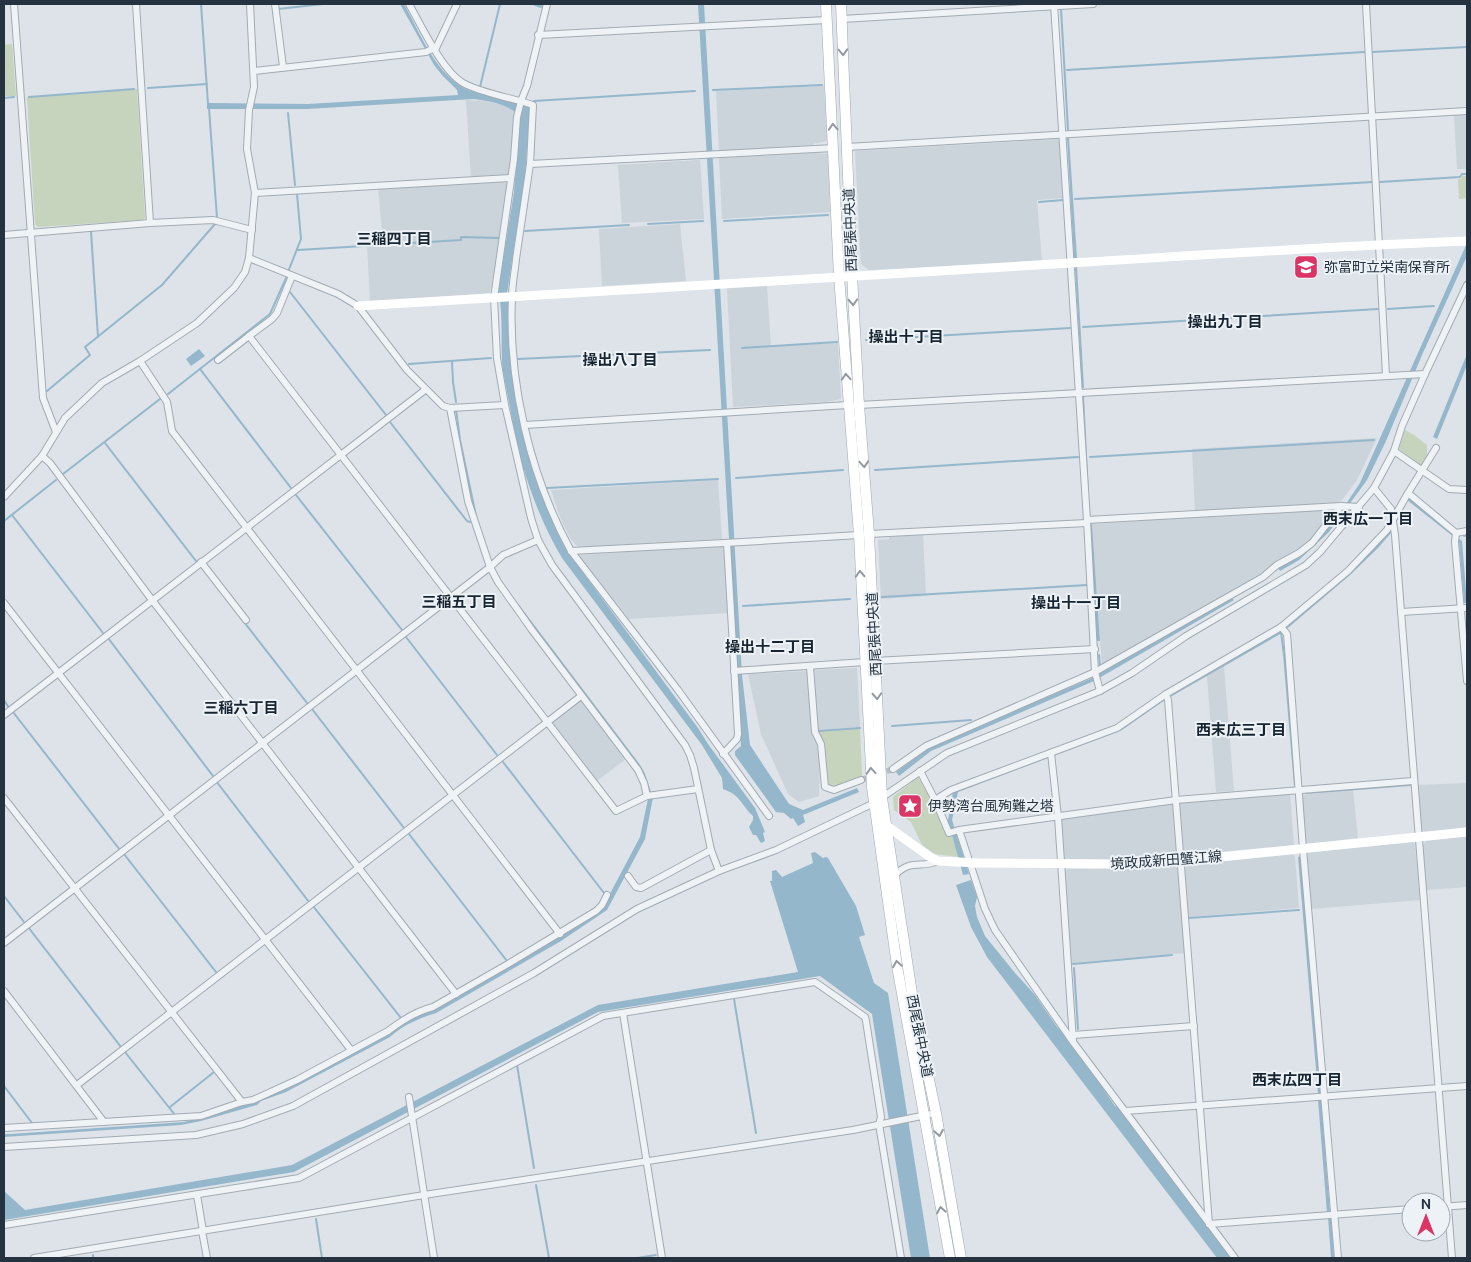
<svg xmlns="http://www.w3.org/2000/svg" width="1471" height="1262" viewBox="0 0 1471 1262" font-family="Ubuntu,'Noto Sans JP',sans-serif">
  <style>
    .built { fill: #cbd3db }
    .green { fill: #c6d3bd }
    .water { fill: #94b7cc }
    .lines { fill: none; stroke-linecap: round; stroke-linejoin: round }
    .stream { stroke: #94b7cc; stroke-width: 2 }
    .street-tunnel { stroke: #b8c0c6; stroke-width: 6; stroke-dasharray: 6 3; stroke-linecap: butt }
    .street-casing { stroke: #a2abb2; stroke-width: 8 }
    .primary-casing { stroke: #9ba9b5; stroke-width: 11 }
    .street { stroke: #f0f3f6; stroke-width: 6 }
    .secondary { stroke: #fff; stroke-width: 9 }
    .primary { stroke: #fff; stroke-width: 10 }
    .secondary-bridge { stroke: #fff; stroke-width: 9 }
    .oneway { stroke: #9299a0 }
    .labels { text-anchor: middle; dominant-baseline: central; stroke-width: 4; stroke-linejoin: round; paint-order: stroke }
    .street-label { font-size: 14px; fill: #253340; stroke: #ecf2f6 }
    .poi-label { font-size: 14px; fill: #253340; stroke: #ecf2f6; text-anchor: start }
    .neighbourhood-label { font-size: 15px; font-weight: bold; fill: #172431; stroke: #ecf2f6 }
  </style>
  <rect width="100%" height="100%" fill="#dde3e8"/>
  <g class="built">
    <polygon points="824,86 827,141 813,144 813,145 719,151 716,91"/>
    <polygon points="466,100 486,101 506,106 516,112 508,175 471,177"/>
    <polygon points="1454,114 1467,114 1467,169 1457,169"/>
    <polygon points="1059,139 1063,198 1037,200 1042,261 869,270 861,264 855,151"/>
    <polygon points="811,153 828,154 830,212 722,219 719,158"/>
    <polygon points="700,160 704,219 622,223 618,165"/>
    <polygon points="503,182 507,183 500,240 490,293 370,302 367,244 383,243 378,187"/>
    <polygon points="680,224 686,281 602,286 599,229"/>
    <polygon points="767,286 771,346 838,343 841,399 826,402 733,407 727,288"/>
    <polygon points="1377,438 1357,480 1342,500 1336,503 1195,511 1192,449"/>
    <polygon points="718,480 722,539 578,547 570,538 560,517 551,490"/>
    <polygon points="1333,509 1335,513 1312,541 1298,552 1102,665 1092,524"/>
    <polygon points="923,535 926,596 881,599 878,540 889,539 889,537"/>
    <polygon points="724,546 728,613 629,619 579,555"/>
    <polygon points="1224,666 1234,791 1216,792 1207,676"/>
    <polygon points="857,668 860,727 818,730 813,670"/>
    <polygon points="808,671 812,730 820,753 819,796 799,802 788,794 761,734 748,674"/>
    <polygon points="580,699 626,759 597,781 553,723 553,720"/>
    <polygon points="1467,783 1467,827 1425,832 1421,829 1418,785"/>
    <polygon points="1353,790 1358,838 1306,844 1302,795"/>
    <polygon points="1290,794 1294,845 1185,855 1183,853 1179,805 1181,803"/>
    <polygon points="1172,804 1177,853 1172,856 1126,860 1065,860 1062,856 1060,819"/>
    <polygon points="1467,836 1467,887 1426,890 1423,845 1426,841"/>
    <polygon points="1412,842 1415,844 1420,900 1311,909 1306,855 1308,852"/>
    <polygon points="1293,854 1295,857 1299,908 1188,917 1185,868 1188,865"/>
    <polygon points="1173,865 1178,869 1185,953 1071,963 1065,871 1067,869 1124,869"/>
  </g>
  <g class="green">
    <polygon points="12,44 16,96 4,96 4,45"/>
    <polygon points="137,89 145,218 143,220 38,227 35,224 27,97"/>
    <polygon points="1462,176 1467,176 1467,198 1459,199 1458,179 1461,179"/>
    <polygon points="1405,430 1414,435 1427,445 1427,462 1421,466 1399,449"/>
    <polygon points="860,728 862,776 840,786 829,785 826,780 824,744 818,731"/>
    <polygon points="918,777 932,800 947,835 954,836 959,857 935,854 922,845 911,822 894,810 893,797"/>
  </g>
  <g class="water">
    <path d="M400 4H404C420 33 438 80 471 91L530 106 525 177 506 300 508 302 511 370 531 465 538 486 558 534 570 555 698 728 708 744 755 808 765 832 763 833 765 841 761 843 756 835H753L749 827 753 820V816C741 805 741 795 723 789L722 778 702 745 562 558C546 531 533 500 524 470H522L503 371C500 347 504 312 498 292L514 192 520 117C510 104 489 101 473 99L307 109H207V103L308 104 458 95 457 90 442 75 434 65Z"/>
    <polygon points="698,4 704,4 742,675 750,745 789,804 803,810 857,788 859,792 803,815 805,822 798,826 793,818 791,819 784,813 776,812 735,755 735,751 741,746"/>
    <polygon points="1060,9 1062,9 1069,130 1067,130"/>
    <polygon points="1067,138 1069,138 1077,258 1074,258"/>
    <polygon points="1467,243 1467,256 1422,355 1386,441 1367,480 1329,532 1299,560 1280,571 1278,568 1297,557 1342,510 1360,483"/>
    <polygon points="1075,267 1077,267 1084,388 1082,388"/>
    <polygon points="199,349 205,356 191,366 186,359"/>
    <polygon points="1467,354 1467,365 1437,439 1433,437"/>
    <polygon points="1082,396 1084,396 1090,516 1089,516"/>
    <polygon points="1409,498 1462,541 1467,603 1464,603 1459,541 1407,500"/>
    <polygon points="1404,503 1406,503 1391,533 1378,548 1350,575 1282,633 1165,700 1122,730 958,792 952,820 969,874 963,875 948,820 953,792 1117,730 1170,695 1281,631 1371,552 1390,531"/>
    <polygon points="1092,524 1100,641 1097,641 1090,525"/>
    <polygon points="1231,597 1234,600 1094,681 931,751 899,776 896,772 930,747 1092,678"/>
    <polygon points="1283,654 1286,654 1297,786 1294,786"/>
    <path d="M653 797 645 839 607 910 561 941 436 1013C420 1018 403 1025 390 1037L286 1092 261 1101 257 1105 201 1121 181 1125 4 1137V1134H11L184 1122 255 1101 283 1088H287L398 1025 477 984 594 915 604 905 640 837 648 799Z"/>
    <polygon points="815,852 823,858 826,857 828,858 856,906 865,935 859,937 874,983 888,993 930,1258 911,1258 872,1014 820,976 598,1012 294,1172 4,1220 4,1191 25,1210 292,1165 598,1005 798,972 770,881 772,881 772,871 776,870 782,877 813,863 811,853"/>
    <polygon points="1301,856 1321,1093 1318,1093 1298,857"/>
    <polygon points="971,880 977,897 975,906 977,917 985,936 1015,973 1035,995 1057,1027 1064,1032 1115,1106 1119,1108 1232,1258 1217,1258 987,957 971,927 956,885"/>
    <polygon points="1318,1100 1321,1100 1330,1212 1327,1213"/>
    <polygon points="1328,1217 1331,1217 1334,1258 1331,1258"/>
  </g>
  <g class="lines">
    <g class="stream">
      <polyline points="201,4 208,104"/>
      <polyline points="533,4 541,7 542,4"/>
      <polyline points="278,9 323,4"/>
      <polyline points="1372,52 1467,47"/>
      <polyline points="1067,70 1364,52"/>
      <polyline points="480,87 500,4"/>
      <polyline points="148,88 207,84"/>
      <polyline points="713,90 822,85"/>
      <polyline points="29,97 134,89"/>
      <polyline points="4,98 14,97"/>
      <polyline points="534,101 695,91"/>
      <polyline points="209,108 217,218"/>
      <polyline points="288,113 295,185"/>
      <polyline points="1380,182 1460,177 1462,174 1467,174"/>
      <polyline points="1075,199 1373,182"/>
      <polyline points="1039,202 1063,200"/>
      <polyline points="724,221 828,215"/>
      <polyline points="648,224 703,221"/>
      <polyline points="525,231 629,225"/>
      <polyline points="91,232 98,337"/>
      <polyline points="298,250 461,240 461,237 499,238"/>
      <polyline points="288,272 301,239 297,194"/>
      <polyline points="290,292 386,415"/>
      <polyline points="1388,309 1434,306"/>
      <polyline points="1083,327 1378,309"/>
      <polyline points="866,340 1070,328"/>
      <polyline points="742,348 837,342"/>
      <polyline points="518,359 710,350"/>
      <polyline points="452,362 453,382 456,402"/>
      <polyline points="409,364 491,358"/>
      <polyline points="200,369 291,488"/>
      <polyline points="47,391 90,355 85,347 162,285 215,224"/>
      <polyline points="168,394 270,314 286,278"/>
      <polyline points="456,410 460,440 476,516"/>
      <polyline points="390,422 467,521 470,522"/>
      <polyline points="105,443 196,561"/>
      <polyline points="1090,457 1374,440"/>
      <polyline points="875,470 1078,457"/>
      <polyline points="63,474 160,399"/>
      <polyline points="736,478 843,470"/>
      <polyline points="547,488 718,479"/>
      <polyline points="296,495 402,630"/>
      <polyline points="12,515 103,633"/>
      <polyline points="4,521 56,480"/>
      <polyline points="1464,536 1467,535"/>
      <polyline points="882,597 1087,585"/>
      <polyline points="518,605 639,765 644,774 650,792"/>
      <polyline points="743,606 850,599"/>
      <polyline points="244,622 307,703"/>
      <polyline points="1281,632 1284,655"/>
      <polyline points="406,637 497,755"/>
      <polyline points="108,638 213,776"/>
      <polyline points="1099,655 1100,666"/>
      <polyline points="4,700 9,708"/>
      <polyline points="312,709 404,828"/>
      <polyline points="13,712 120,850"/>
      <polyline points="892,726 971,720"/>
      <polyline points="818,731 860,728"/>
      <polyline points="503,762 604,893"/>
      <polyline points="216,781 309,902"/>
      <polyline points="1306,793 1410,785"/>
      <polyline points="409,834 507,961"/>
      <polyline points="124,854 216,972"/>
      <polyline points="4,896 24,922"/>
      <polyline points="313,906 401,1018"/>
      <polyline points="1189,918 1299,910"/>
      <polyline points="28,927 121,1047"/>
      <polyline points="1073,964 1172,955"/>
      <polyline points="1074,968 1078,1029"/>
      <polyline points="734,999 756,1133"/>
      <polyline points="125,1052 175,1115"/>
      <polyline points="517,1065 534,1168"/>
      <polyline points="4,1086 32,1123"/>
      <polyline points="170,1107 214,1072"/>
      <polyline points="536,1185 549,1258"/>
      <polyline points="316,1219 322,1258"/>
      <polyline points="93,1255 93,1258"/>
      <polyline points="637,1258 656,1255"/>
    </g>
    <polyline class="street-tunnel" points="861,780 893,769"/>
    <defs>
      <g id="street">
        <polyline points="14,4 43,398 56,432"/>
        <polyline points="136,4 150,223"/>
        <polyline points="275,4 283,67"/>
        <path d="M409 4C421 25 442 71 463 83 481 93 512 98 533 105L530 164"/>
        <polyline points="547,4 527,86 521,101 517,117 514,159 494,298 497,358 505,405 531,518 538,540 552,565 685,745 690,755 694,768 711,850 719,871"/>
        <polyline points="1054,4 1087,520 1095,672 1100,691"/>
        <polyline points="1366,4 1386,375"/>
        <polyline points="842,19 1093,4"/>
        <polyline points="538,35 827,20"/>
        <polyline points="435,50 457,4"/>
        <polyline points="254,71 426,52 434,48"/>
        <polyline points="847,147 1467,111"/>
        <polyline points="255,193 510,178"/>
        <polyline points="4,235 150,223 213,220 252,230"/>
        <polyline points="249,258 338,294 358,306 407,370 443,406 450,408 468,501 490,567 498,582 532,630 638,770 644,783 647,796"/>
        <polyline points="292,276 277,313 272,319 249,336 616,811 647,796 698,789"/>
        <polyline points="218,360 249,336"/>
        <polyline points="140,361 167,402 172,431 560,934"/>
        <polyline points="859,405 1425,374"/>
        <polyline points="450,408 505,405"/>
        <polyline points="525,425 848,405"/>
        <polyline points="1394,451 1449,489 1467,490"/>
        <polyline points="42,456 50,463 152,600 456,994"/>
        <polyline points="1374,488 1391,509 1395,535 1452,1258"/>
        <polyline points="1408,493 1456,533"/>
        <polyline points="4,497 42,456 65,418 102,383 140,361 197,323 234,288 245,272 249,258 255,193 247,149 249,110 254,87 250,4"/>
        <polyline points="1087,520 1341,506 1359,507"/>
        <polyline points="1456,533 1455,542 1467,681"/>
        <polyline points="1456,533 1467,531"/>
        <polyline points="869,534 1087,523"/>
        <polyline points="571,551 743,542 859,535"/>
        <polyline points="201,562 246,620"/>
        <polyline points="4,603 351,1050"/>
        <polyline points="1401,612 1467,608"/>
        <polyline points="1281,627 1287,634 1303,849 1338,1258"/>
        <polyline points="875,661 1095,649"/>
        <polyline points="810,667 815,732 821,744 825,787 834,790 861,780"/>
        <polyline points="734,671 865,662"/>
        <polyline points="1166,694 1168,700 1209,1224"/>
        <polyline points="4,715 425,390"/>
        <polyline points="1051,753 1058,817 1073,1041"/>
        <polyline points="723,754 737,739 738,734 727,543"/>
        <polyline points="893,769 926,746 1095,672 1263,577 1277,565 1299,553 1312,543 1341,506"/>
        <polyline points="920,771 935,800 949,833 959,830 1176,800 1413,781"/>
        <polyline points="4,798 242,1102"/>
        <polyline points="935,800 951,790 1117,728 1166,694 1281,627 1348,571 1387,530 1408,493 1436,448"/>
        <path d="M769 816 678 690 571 551C530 476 508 382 512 297 512 284 515 271 516 259 521 227 525 196 530 164L834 148"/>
        <polyline points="959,830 985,909 995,930 1073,1042 1235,1258"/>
        <path d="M895 875C912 858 921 869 938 861"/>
        <polyline points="628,876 636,887 641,888 711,850"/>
        <polyline points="4,943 490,567 503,555 538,540"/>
        <polyline points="4,991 104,1122"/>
        <polyline points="623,1013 662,1258"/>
        <polyline points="1073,1035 1194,1026"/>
        <polyline points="77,1085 581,696"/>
        <polyline points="409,1097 434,1258"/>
        <polyline points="1125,1111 1467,1086"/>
        <path d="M4 1128 201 1116 242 1102 253 1100 297 1080 388 1031C401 1021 417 1011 433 1007L508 964 596 911 602 905 607 895"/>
        <polyline points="4,1147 196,1135 243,1124 293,1106 534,973 637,909 719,871 776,850 874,803 947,753 1100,691 1132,673 1186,636 1306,565 1320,552 1374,488 1394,451 1402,426 1425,374 1467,285"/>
        <polyline points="197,1195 203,1231"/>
        <polyline points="1441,1207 1467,1205"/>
        <polyline points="1209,1224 1411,1209"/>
        <polyline points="4,1225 299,1178 603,1016 815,982 865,1017 866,1021 881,1117 879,1124 901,1258"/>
        <polyline points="202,1231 207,1258"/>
        <polyline points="34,1258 424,1195 853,1130 936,1113"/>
      </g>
      <g id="primary">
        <polyline points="826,4 839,276 859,535 872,787 897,966 950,1258"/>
        <polyline points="841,4 852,275 859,405 869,534 882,798 915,1013 936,1113 961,1258"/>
      </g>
    </defs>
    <use href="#street" class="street-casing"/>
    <use href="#primary" class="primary-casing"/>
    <use href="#street" class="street"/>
    <g class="secondary">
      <path d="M358 306C596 292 833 277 1071 263 1203 255 1335 246 1467 241"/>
      <polyline points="884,824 930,857 938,861 958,862"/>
      <polyline points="976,863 1126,864 1181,861 1467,832"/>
    </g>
    <use href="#primary" class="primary"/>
    <polyline class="secondary-bridge" points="958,862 976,863"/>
  </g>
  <defs><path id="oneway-chevron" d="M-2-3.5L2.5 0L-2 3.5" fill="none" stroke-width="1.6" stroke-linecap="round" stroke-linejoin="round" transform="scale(1.25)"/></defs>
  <g class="oneway">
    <use href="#oneway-chevron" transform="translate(843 52) rotate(88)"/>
    <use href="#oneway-chevron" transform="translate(833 127) rotate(-93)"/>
    <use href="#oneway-chevron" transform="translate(853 302) rotate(87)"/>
    <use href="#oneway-chevron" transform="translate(846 377) rotate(-94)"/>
    <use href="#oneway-chevron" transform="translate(864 464) rotate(86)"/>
    <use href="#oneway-chevron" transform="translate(860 574) rotate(-93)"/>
    <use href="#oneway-chevron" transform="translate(877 696) rotate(87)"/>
    <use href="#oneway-chevron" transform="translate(871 771) rotate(-94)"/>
    <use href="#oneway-chevron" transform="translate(897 964) rotate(-99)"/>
    <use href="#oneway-chevron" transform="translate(939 1133) rotate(80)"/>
    <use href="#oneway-chevron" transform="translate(941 1210) rotate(-100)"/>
  </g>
  <defs>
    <symbol id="school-square" viewBox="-11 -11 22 22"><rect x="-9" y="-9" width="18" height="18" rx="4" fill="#db3566" stroke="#ecf2f6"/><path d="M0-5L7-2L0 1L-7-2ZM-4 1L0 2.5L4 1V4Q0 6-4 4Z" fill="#fff"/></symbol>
    <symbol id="sight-square" viewBox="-11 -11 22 22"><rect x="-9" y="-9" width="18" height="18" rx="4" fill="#db3566" stroke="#ecf2f6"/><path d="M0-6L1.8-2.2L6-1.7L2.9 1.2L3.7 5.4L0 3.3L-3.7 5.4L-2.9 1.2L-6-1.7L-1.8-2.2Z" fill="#fff"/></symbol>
  </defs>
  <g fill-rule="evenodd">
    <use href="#school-square" x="1292" y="253" width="28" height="28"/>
    <use href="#sight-square" x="896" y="792" width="28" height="28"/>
  </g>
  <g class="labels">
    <g class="street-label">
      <text transform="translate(850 230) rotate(-92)">西尾張中央道</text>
      <text transform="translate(874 634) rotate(-93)">西尾張中央道</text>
      <text transform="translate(1166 860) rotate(-4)">境政成新田蟹江線</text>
      <text transform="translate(920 1036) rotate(79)">西尾張中央道</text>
    </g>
    <g class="poi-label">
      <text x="1324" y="267">弥富町立栄南保育所</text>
      <text x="928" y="806">伊勢湾台風殉難之塔</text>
    </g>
    <g class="neighbourhood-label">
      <text x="394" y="238">三稲四丁目</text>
      <text x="1225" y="321">操出九丁目</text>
      <text x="906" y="336">操出十丁目</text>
      <text x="620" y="359">操出八丁目</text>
      <text x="1368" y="518">西末広一丁目</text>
      <text x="459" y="601">三稲五丁目</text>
      <text x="1076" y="602">操出十一丁目</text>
      <text x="770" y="646">操出十二丁目</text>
      <text x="241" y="707">三稲六丁目</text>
      <text x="1241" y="729">西末広三丁目</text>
      <text x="1297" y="1079">西末広四丁目</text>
    </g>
  </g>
  <rect width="1471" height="1262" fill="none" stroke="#253340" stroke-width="10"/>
  <g transform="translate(1426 1217)"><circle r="24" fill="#ecf2f6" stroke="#9ca6ad"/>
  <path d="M0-4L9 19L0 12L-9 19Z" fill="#db3566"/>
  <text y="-8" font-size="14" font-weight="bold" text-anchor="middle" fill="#253340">N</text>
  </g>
</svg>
